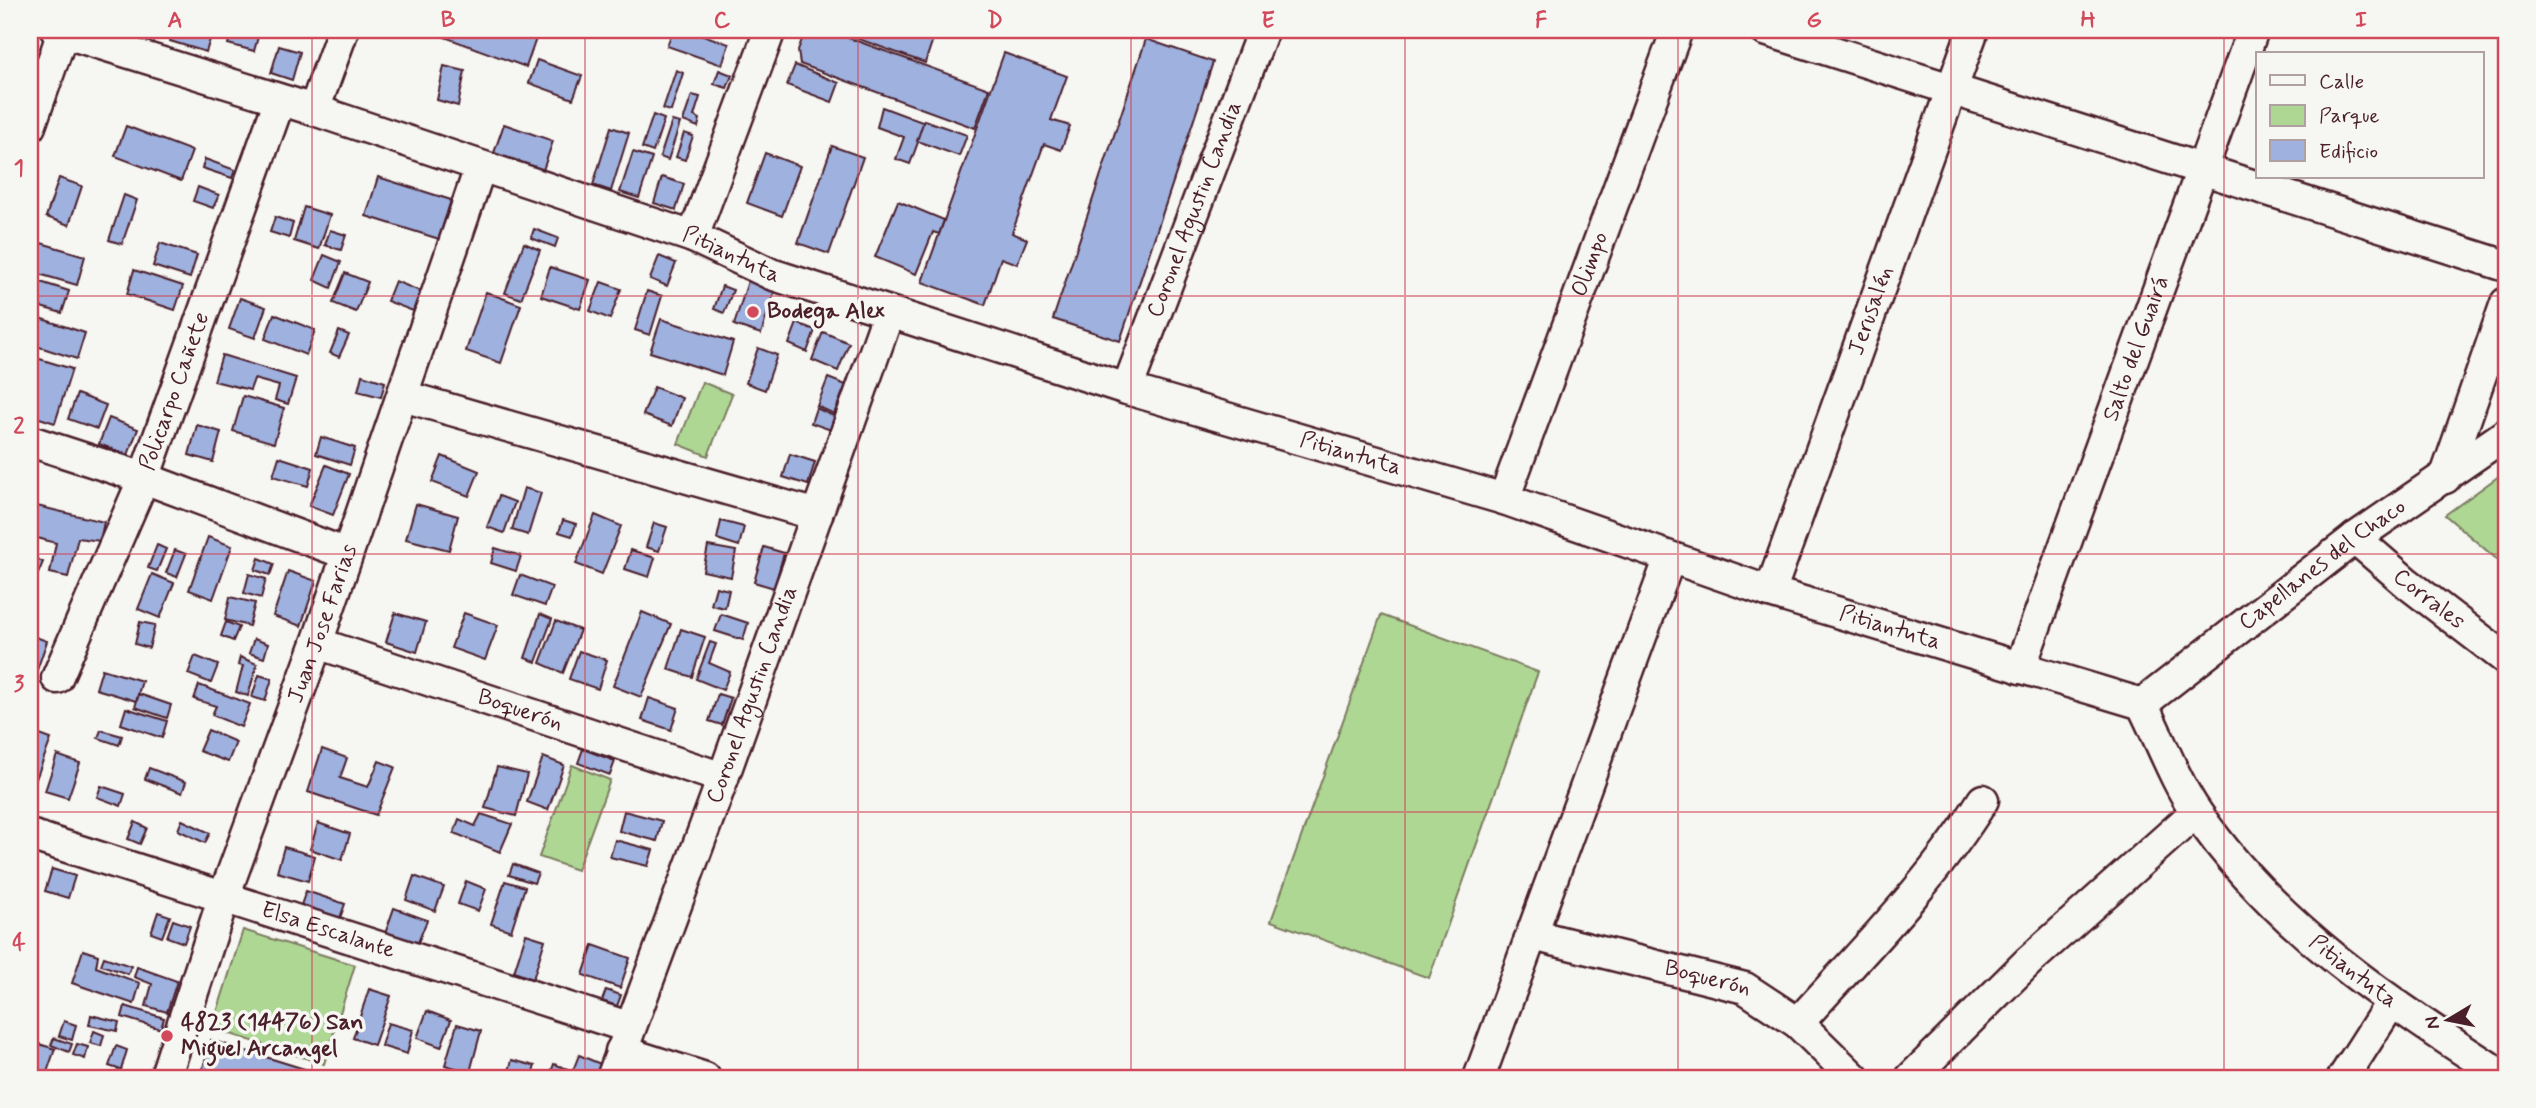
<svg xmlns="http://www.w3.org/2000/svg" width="2536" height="1108" viewBox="0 0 2536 1108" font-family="Mynerve,sans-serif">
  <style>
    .green { fill: #aed794; stroke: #7c7b60; stroke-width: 2 }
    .building { fill: #9eb1df; stroke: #4a1f2b; stroke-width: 2 }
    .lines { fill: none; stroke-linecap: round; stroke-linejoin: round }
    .minor-casing { stroke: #4a1f2b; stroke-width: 35 }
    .minor { stroke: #f6f6f2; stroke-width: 30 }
    .grid { fill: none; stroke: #d1495b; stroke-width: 2; stroke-opacity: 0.55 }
    .poi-dot { fill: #d1495b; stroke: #f6f6f2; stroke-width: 2.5 }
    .labels { text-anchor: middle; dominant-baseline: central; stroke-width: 7; stroke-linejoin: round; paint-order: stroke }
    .street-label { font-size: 23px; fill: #4a1f2b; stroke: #f6f6f2 }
    .poi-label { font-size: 23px; font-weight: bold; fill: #4a1f2b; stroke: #f6f6f2; text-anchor: start }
    .neatline { fill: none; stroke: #d1495b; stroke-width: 2.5 }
    .grid-label { font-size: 23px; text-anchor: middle; font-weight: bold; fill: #d1495b }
  </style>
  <rect width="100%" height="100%" fill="#f6f6f2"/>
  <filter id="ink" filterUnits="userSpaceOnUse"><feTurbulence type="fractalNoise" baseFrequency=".0143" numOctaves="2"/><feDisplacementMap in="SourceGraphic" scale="14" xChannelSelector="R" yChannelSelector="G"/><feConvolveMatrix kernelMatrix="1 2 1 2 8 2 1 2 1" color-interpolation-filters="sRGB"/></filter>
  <g filter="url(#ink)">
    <g class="green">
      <polygon points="702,382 732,394 708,456 678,444"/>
      <polygon points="2506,471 2506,567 2445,515"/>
      <polygon points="1381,615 1538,672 1429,978 1271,921"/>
      <polygon points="572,765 610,780 577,870 539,857"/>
      <polygon points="243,930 355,965 324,1064 212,1028"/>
    </g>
    <g class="building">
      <polygon points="174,30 213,30 206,52 170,41"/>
      <polygon points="232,30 260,30 254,51 228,44"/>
      <polygon points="432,30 529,30 538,33 526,67 431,32"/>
      <polygon points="673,30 689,30 729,44 722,65 667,46"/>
      <polygon points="813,30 827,30 989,89 975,128 800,64 798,50 803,37"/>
      <polygon points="859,30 936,30 925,63 856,38"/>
      <polygon points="1146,39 1213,62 1120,341 1053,319"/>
      <polygon points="279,46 300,52 292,80 271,73"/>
      <polygon points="1004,53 1067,76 1051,120 1070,126 1061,150 1044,144 1012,233 1027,239 1017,264 1001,258 985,305 922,282"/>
      <polygon points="537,60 582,76 573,99 529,83"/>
      <polygon points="795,65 839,83 832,102 787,85"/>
      <polygon points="444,66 465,71 458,106 437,100"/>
      <polygon points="676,70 683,73 671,111 663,109"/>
      <polygon points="719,70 732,75 727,88 714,84"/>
      <polygon points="692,95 700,97 694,116 700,119 698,127 683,121"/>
      <polygon points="882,107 925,123 910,164 896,159 904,137 877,127"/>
      <polygon points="653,115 664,119 653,152 642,148"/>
      <polygon points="924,120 967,135 959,156 917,141"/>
      <polygon points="672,121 680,123 668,160 660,157"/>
      <polygon points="504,124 553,141 543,170 494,153"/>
      <polygon points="126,126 192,151 181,181 115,156"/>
      <polygon points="611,127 629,133 611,191 593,185"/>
      <polygon points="684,133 693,136 685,160 676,157"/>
      <polygon points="832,146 863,157 829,254 798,243"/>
      <polygon points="633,152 652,158 639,198 620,192"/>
      <polygon points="765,153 800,166 782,216 747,203"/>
      <polygon points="205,159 235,170 232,178 202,168"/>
      <polygon points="378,177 451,200 439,239 366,216"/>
      <polygon points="662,177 684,184 676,210 654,203"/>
      <polygon points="59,178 82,186 69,225 46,217"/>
      <polygon points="198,187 219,195 213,208 193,201"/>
      <polygon points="124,195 137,200 122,244 109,240"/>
      <polygon points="898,201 944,220 939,234 933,232 916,274 875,257"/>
      <polygon points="304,207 330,215 319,249 294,241"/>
      <polygon points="275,217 293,223 289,238 270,232"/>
      <polygon points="534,229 558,238 555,247 531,238"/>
      <polygon points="330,230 346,235 341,250 325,245"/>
      <polygon points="41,243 85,256 77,285 32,272"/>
      <polygon points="160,243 197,255 190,278 153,266"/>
      <polygon points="524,243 540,250 521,299 505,293"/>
      <polygon points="324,255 341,262 331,288 314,280"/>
      <polygon points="659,256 676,263 667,286 650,279"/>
      <polygon points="550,267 590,280 580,309 541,296"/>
      <polygon points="134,270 183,286 175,310 127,294"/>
      <polygon points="345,273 368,282 356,312 333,303"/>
      <polygon points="34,280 69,291 62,313 30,304"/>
      <polygon points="395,281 420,291 413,311 387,301"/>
      <polygon points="748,281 775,290 761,334 734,325"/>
      <polygon points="601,282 621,289 610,319 590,311"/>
      <polygon points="722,286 733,290 724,313 714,309"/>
      <polygon points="647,291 662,296 650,335 635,330"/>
      <polygon points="486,292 521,305 501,363 466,351"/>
      <polygon points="240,298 266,307 255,338 229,329"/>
      <polygon points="274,314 315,330 306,355 265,339"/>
      <polygon points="30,315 85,333 77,359 30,344"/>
      <polygon points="661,319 733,342 723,375 650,352"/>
      <polygon points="797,323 815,330 807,352 789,344"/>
      <polygon points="339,331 349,335 339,357 330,353"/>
      <polygon points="823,332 849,343 838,371 812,360"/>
      <polygon points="758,348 777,355 765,390 746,383"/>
      <polygon points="222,355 296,378 288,404 275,400 279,386 254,379 250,390 214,381"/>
      <polygon points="30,356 72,369 55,423 30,415"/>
      <polygon points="362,375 385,382 381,397 358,391"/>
      <polygon points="828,378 846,385 834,414 817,406"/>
      <polygon points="654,387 682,398 672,426 643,415"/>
      <polygon points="77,394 106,405 97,429 68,419"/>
      <polygon points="243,396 284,408 274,443 233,431"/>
      <polygon points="816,408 836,417 831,430 811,423"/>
      <polygon points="109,418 138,429 128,455 99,444"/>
      <polygon points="197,425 221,432 213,462 189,455"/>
      <polygon points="321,437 355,448 350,465 316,454"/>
      <polygon points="790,454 815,462 808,485 783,477"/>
      <polygon points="442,456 479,471 469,496 432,482"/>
      <polygon points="279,457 313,468 308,486 273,476"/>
      <polygon points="326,465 349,474 333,515 309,506"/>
      <polygon points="524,488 541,493 528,535 512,530"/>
      <polygon points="499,496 515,502 504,533 487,527"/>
      <polygon points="416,504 458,516 449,550 406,539"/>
      <polygon points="37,506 104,522 100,541 78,538 68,577 50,573 56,543 30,536"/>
      <polygon points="595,515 621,526 602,574 576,564"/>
      <polygon points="563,520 576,524 572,536 559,532"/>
      <polygon points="721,521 744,527 739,546 717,539"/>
      <polygon points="654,523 667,527 659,551 646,547"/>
      <polygon points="208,537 232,546 213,599 189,590"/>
      <polygon points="157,545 166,549 157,571 148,568"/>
      <polygon points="708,546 736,551 731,577 703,571"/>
      <polygon points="764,547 784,553 774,588 754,582"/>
      <polygon points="495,548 521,556 516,571 491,563"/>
      <polygon points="175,550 186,554 177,577 166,573"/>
      <polygon points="631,550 655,558 649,577 625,569"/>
      <polygon points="30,556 43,562 38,574 30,570"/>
      <polygon points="259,558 274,564 270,575 255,570"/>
      <polygon points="288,571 316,581 301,626 273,616"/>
      <polygon points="152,574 174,583 160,618 138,609"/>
      <polygon points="249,574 266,579 261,598 244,593"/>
      <polygon points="520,575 552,587 545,606 513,595"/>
      <polygon points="716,587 729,590 725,608 711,605"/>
      <polygon points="230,597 255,603 249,626 225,620"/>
      <polygon points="642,612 671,624 641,697 613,686"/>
      <polygon points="395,613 426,622 417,652 386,642"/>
      <polygon points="464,613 498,625 485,660 451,648"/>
      <polygon points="540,614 552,619 536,662 525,658"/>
      <polygon points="721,614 748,623 743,640 715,631"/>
      <polygon points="556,621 580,630 563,673 540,663"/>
      <polygon points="140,622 155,625 149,648 135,644"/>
      <polygon points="226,622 239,627 233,641 221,636"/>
      <polygon points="681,629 705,637 692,677 668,669"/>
      <polygon points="30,635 47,641 37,670 30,667"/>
      <polygon points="254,639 268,644 264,658 249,653"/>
      <polygon points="710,642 716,644 709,663 730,672 723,690 696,679"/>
      <polygon points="579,651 607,660 598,689 569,679"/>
      <polygon points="195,656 218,665 211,683 188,674"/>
      <polygon points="240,657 257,664 248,696 236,692 243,666 238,665"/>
      <polygon points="102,669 142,681 136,701 96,689"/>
      <polygon points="259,675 272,679 265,701 252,697"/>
      <polygon points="199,685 250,704 241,727 212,715 216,706 194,699"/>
      <polygon points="139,694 171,705 167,718 135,707"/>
      <polygon points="718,694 731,698 722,725 709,721"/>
      <polygon points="649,698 678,708 671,730 642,720"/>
      <polygon points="126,708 167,721 162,738 121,724"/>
      <polygon points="101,730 122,736 119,745 98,738"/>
      <polygon points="208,730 236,742 228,762 199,751"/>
      <polygon points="37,734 51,739 30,795 30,753"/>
      <polygon points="322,749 347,758 340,778 368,787 379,761 395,767 376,815 308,792"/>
      <polygon points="583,749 615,761 610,775 578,763"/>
      <polygon points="57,755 80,763 68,798 45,791"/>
      <polygon points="543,757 564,765 548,810 527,802"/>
      <polygon points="497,767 527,774 516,816 485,808"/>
      <polygon points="149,768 186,782 182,793 145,779"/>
      <polygon points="101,786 125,794 121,806 97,797"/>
      <polygon points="624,811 662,821 657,841 619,831"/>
      <polygon points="481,814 512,824 500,852 454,833 459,819 475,826"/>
      <polygon points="182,820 210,833 205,843 178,830"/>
      <polygon points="135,822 147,828 140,844 128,839"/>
      <polygon points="318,823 350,834 342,860 310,849"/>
      <polygon points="615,840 653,850 648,866 610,857"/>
      <polygon points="284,847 315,856 308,881 277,872"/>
      <polygon points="513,864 538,873 534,883 509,875"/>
      <polygon points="52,869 75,876 68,898 45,891"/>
      <polygon points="414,876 444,887 435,911 406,900"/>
      <polygon points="466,881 486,889 478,911 458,904"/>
      <polygon points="505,881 525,887 511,931 491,924"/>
      <polygon points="306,891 345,904 340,918 301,905"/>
      <polygon points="394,908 427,920 417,945 385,934"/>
      <polygon points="158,912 170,916 162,937 151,933"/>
      <polygon points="173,920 190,926 184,943 167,937"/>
      <polygon points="526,934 545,940 533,979 514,972"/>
      <polygon points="593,945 630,958 620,988 583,975"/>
      <polygon points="83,950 98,955 96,967 140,983 134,1004 72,983"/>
      <polygon points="104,957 131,966 128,974 101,965"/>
      <polygon points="137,967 177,981 167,1012 146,1006 152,984 134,977"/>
      <polygon points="369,989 391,996 374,1045 353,1038"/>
      <polygon points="606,990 621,995 617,1006 602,1001"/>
      <polygon points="125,1006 164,1018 161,1029 122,1017"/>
      <polygon points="427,1011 451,1020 441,1047 417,1038"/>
      <polygon points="91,1015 119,1022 117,1031 89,1025"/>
      <polygon points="64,1021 76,1025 72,1040 59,1036"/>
      <polygon points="388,1023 413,1030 407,1054 381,1046"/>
      <polygon points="457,1024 481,1031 470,1072 445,1065"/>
      <polygon points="94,1031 104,1035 101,1046 90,1043"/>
      <polygon points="54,1038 72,1044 69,1052 51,1045"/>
      <polygon points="211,1040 314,1072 312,1078 223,1078 202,1071"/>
      <polygon points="39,1044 55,1049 45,1078 30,1078"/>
      <polygon points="77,1044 88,1047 85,1059 73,1055"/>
      <polygon points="116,1046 127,1050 121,1070 109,1066"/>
      <polygon points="579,1055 603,1065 598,1078 570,1078"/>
      <polygon points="512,1060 535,1066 531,1078 507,1078"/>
      <polygon points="554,1064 568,1069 565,1078 549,1078"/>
    </g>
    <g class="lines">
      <defs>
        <g id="minor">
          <path id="s1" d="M56 30 314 110 693 237 771 274 889 312 1127 389 1504 499 1770 592 2142 704C2160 739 2175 781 2197 813 2275 928 2392 1004 2506 1078"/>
          <polyline points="1765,30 2506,266"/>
          <polyline points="314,110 343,30"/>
          <polyline points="30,126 63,32"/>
          <polyline points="693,237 770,30"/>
          <path id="s2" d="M1127 389 1263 30"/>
          <polyline points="403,396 817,515"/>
          <polyline points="30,441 144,478 347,554"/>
          <polyline points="2445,478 2506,303"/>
          <path id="s3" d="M1504 499 1677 30"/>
          <path id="s4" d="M2355 538 2407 583 2506 659"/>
          <path id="s5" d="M1770 592 1973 30"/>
          <path id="s6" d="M317 643 723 778"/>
          <path id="s7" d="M2020 668 2253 30"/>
          <path id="s8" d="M57 678 144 478 279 102"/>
          <path id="s9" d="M2142 704 2355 538 2506 434"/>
          <path id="s10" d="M30 835 628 1027"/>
          <path id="s11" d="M1533 935 1745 988 1798 1023 1854 1078"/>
          <path d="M1798 1023C1863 951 1932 882 1983 800"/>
          <polyline points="621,1051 705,1078"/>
          <path id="s12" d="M165 1078 223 899 317 643 480 168"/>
          <path id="s13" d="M612 1078 723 778 889 312"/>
          <polyline points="1479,1078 1669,560"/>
          <polyline points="1911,1078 2029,961 2196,812"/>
          <polyline points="2343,1078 2391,1003"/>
        </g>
      </defs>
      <use href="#minor" class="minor-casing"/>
      <use href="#minor" class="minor"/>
    </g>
  </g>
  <path class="grid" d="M312 30V1078M585 30V1078M858 30V1078M1131 30V1078M1405 30V1078M1678 30V1078M1951 30V1078M2224 30V1078M30 296H2506M30 554H2506M30 812H2506"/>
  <g class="poi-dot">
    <circle cx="753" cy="312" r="7"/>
    <circle cx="167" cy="1036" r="7"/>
  </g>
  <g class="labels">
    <g class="street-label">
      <text stroke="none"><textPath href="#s2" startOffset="192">Coronel Agustin Candia</textPath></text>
      <text stroke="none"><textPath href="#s1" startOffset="712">Pitiantuta</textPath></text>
      <text stroke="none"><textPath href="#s3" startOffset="250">Olimpo</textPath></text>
      <text stroke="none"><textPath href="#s5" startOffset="299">Jerusalén</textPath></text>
      <text stroke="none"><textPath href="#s7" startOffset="340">Salto del Guairá</textPath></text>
      <text stroke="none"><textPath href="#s8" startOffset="310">Policarpo Cañete</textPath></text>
      <text stroke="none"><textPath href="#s1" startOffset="1363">Pitiantuta</textPath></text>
      <text stroke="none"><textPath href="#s9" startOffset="228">Capellanes del Chaco</textPath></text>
      <text stroke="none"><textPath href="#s4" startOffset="96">Corrales</textPath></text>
      <text stroke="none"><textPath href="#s12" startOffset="481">Juan Jose Farias</textPath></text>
      <text stroke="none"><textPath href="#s1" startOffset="1930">Pitiantuta</textPath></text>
      <text stroke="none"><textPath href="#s13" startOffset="408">Coronel Agustin Candia</textPath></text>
      <text stroke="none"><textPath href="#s6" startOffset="214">Boquerón</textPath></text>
      <text stroke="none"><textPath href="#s10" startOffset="313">Elsa Escalante</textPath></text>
      <text stroke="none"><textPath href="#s1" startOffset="2539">Pitiantuta</textPath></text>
      <text stroke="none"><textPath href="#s11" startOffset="180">Boquerón</textPath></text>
    </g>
    <g class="poi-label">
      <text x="767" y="312">Bodega Alex</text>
      <text x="181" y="1023">4823 (14476) San<tspan x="181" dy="26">Miguel Arcangel</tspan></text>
    </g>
  </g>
  <rect width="2536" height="1108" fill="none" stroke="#f6f6f2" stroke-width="77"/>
  <rect x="2256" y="52" width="228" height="126" fill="#f6f6f2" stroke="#b1a0a2" stroke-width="2"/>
  <rect x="2270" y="75" width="35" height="10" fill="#f6f6f2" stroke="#b1a0a2" stroke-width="2"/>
  <text x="2319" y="88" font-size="21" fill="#4a1f2b">Calle</text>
  <rect x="2270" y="105" width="35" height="21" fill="#aed794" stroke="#b1a0a2" stroke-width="2"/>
  <text x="2319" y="122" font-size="21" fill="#4a1f2b">Parque</text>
  <rect x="2270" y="140" width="35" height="21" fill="#9eb1df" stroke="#b1a0a2" stroke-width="2"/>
  <text x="2319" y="158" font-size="21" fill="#4a1f2b">Edificio</text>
  <g transform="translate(2448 1020) rotate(260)" stroke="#f6f6f2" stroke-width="5" paint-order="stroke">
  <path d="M0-5L12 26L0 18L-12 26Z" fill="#4a1f2b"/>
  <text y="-10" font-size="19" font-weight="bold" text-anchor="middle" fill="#4a1f2b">N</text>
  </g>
  <rect x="38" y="38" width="2460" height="1032" class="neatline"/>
  <g class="grid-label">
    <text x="175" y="27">A</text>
    <text x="448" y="27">B</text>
    <text x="722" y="27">C</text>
    <text x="995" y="27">D</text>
    <text x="1268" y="27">E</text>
    <text x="1541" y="27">F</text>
    <text x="1814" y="27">G</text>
    <text x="2088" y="27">H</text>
    <text x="2361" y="27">I</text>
    <text x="19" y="175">1</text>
    <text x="19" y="433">2</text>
    <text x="19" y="691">3</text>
    <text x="19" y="949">4</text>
  </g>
</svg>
